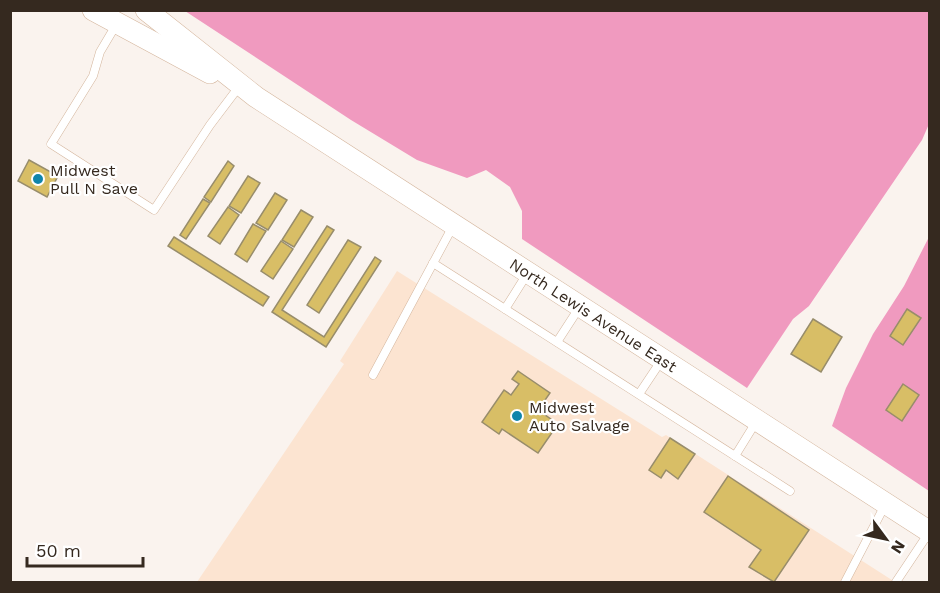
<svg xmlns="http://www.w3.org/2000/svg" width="940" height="593" viewBox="0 0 940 593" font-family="'Work Sans',sans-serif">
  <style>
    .built { fill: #fce4d1 }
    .forest { fill: #f09abf }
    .building { fill: #d8be66; stroke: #988d6b; stroke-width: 1.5 }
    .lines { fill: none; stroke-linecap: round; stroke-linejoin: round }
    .lane-casing { stroke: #d4b59c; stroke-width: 9 }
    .secondary-casing { stroke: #d4b59c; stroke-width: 22 }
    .lane { stroke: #fff; stroke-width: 8 }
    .secondary { stroke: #fff; stroke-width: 21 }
    .poi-dot { fill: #1085ab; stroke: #fff; stroke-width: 2 }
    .labels { text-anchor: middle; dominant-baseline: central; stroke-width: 4.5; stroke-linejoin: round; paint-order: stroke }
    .poi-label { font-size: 16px; fill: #35291f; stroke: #fff; text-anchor: start }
    .street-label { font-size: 16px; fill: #35291f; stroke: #fff }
  </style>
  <rect width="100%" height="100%" fill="#faf3ee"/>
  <polygon class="built" points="397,271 662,437 666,435 895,582 197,582 344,364 340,361"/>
  <g class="forest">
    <polygon points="185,11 929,11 929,124 922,140 809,306 793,319 747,388 522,239 522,211 510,187 486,170 467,178 417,160 351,120"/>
    <polygon points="929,237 929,491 832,426 846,388 873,334 904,286"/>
  </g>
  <g class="building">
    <polygon points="29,160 58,176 47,197 18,181"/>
    <polygon points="228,161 234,166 211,202 204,197"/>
    <polygon points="248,176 260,183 241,213 229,206"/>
    <polygon points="275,193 287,200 268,230 256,223"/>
    <polygon points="203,199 210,203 186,239 180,235"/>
    <polygon points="228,207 239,215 220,244 208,236"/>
    <polygon points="301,210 313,217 294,247 282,240"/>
    <polygon points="253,224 266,231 247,262 235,254"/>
    <polygon points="327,226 334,230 282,310 324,337 375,257 381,261 326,347 272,312"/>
    <polygon points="174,237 269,297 263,306 168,246"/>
    <polygon points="348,240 361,247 319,313 307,305"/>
    <polygon points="281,241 293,249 273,279 261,271"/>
    <polygon points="907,309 921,318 903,345 890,336"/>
    <polygon points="813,319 842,337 821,372 791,354"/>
    <polygon points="518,371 550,393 538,410 558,424 538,453 502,429 499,434 482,422 504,390 511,395 519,384 512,379"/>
    <polygon points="903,384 919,395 902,421 886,410"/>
    <polygon points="670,438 695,454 678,479 666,470 661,478 649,470"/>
    <polygon points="728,476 809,530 774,582 749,567 761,550 704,512"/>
  </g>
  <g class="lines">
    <defs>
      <g id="lane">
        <polyline points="116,25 100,52 93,76 51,144 154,210 210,125 238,88"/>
        <polyline points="433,263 790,491"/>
        <polyline points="505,309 527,274"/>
        <polyline points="557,342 579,308"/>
        <polyline points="373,375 453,226"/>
        <polyline points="639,394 661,361"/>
        <polyline points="735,456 756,422"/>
        <polyline points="845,582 885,505"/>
        <polyline points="896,582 928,534"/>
      </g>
      <g id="secondary">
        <polyline points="93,10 210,73"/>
        <path id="s1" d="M146 10 256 97 930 532"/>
      </g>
    </defs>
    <use href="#lane" class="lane-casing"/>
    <use href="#secondary" class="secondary-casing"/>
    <use href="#lane" class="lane"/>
    <use href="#secondary" class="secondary"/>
  </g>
  <g class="poi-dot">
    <circle cx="38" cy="179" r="6"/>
    <circle cx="517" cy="416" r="6"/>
  </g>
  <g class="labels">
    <g class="poi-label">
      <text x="50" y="170">Midwest<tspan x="50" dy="18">Pull N Save</tspan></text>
      <text x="529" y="407">Midwest<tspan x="529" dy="18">Auto Salvage</tspan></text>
    </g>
    <g class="street-label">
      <text stroke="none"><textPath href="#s1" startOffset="542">North Lewis Avenue East</textPath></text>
    </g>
  </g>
  <rect width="940" height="593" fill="none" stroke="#35291f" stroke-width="24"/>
  <g transform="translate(886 539) rotate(123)" stroke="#ffffff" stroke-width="4.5" paint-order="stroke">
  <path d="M0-4.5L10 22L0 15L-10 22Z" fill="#35291f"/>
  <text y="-9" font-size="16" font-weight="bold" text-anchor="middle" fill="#35291f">N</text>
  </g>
  <path d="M27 557v9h116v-9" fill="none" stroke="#35291f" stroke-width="3"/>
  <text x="36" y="557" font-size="18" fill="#35291f" stroke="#ffffff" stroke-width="4.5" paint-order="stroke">50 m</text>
</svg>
